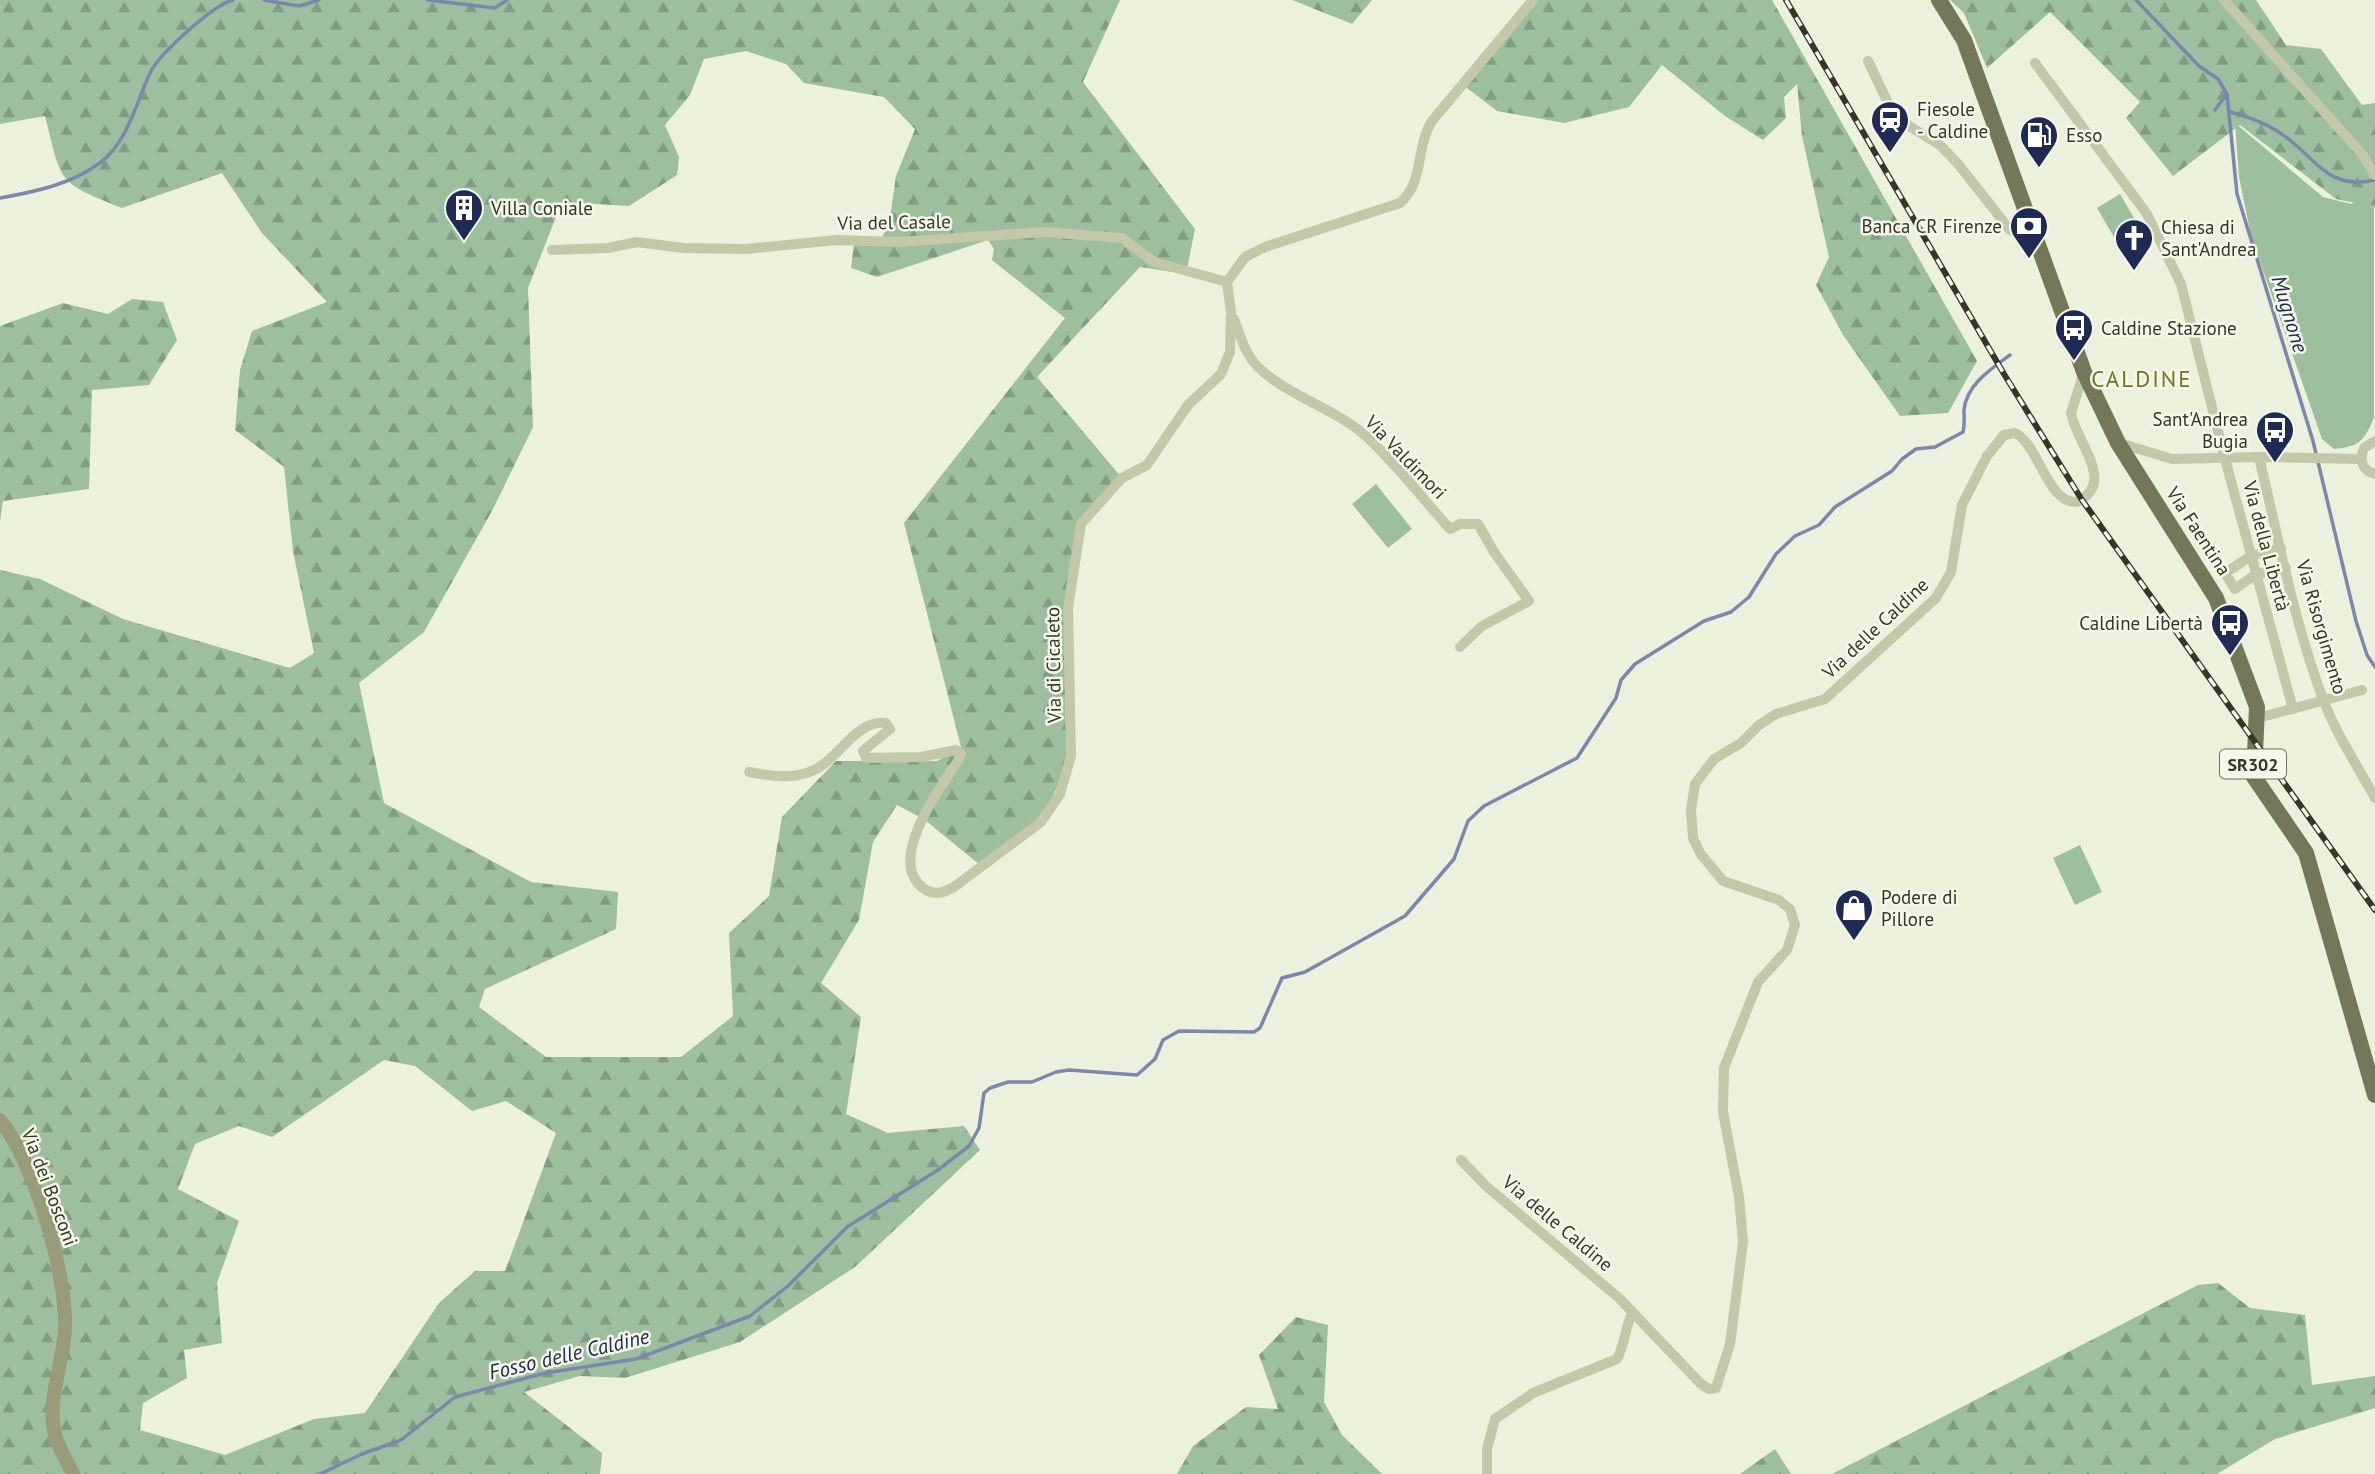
<svg xmlns="http://www.w3.org/2000/svg" width="2375" height="1474" viewBox="0 0 2375 1474" font-family="'PT Sans',sans-serif">
  <style>
    .green { fill: #9dbf9f }
    .forest { fill: url(#forest-firs); fill-rule: evenodd }
    .lines { fill: none; stroke-linecap: round; stroke-linejoin: round }
    .stream { stroke: #7d87ac; stroke-width: 3.5 }
    .minor { stroke: #c2c8a9; stroke-width: 10 }
    .secondary { stroke: #989c7a; stroke-width: 14 }
    .primary { stroke: #75775a; stroke-width: 16 }
    .rail-casing { stroke: #353628; stroke-width: 6 }
    .rail { stroke: #f4f8e8; stroke-width: 3.5; stroke-dasharray: 10; stroke-linecap: butt }
    .labels { text-anchor: middle; dominant-baseline: central; stroke-width: 5; stroke-linejoin: round; paint-order: stroke }
    .shield { fill: #f4f8e8; stroke: #6e7062; stroke-width: 2 }
    .shield-label { font-size: 18px; font-weight: bold; fill: #353628 }
    .poi-label { font-size: 19px; fill: #353628; stroke: #f4f8e8; text-anchor: start }
    .street-label { font-size: 19px; fill: #353628; stroke: #f4f8e8 }
    .water-label { font-size: 21px; font-style: italic; fill: #202b55; stroke: #f4f8e8 }
    .quarter-label { font-size: 23px; letter-spacing: 2px; fill: #757324; stroke: #f4f8e8 }
  </style>
  <defs>
    <pattern id="forest-firs" width="22" height="20" patternUnits="userSpaceOnUse" patternTransform="scale(1.75)"><rect width="22" height="20" fill="#9dbf9f"/><path d="M5 1l3.5 6h-7zM16 11l3.5 6h-7z" fill="#819c82"/></pattern>
  </defs>
  <rect width="100%" height="100%" fill="#ebf1dc"/>
  <g class="green">
    <path d="M2235 123 2323 197 2351 204 2374 192V418C2364 441 2359 447 2334 449L2322 439 2251 236 2239 177Z"/>
    <polygon points="2120,194 2148,242 2125,256 2097,208"/>
    <polygon points="1376,484 1412,529 1388,548 1352,504"/>
    <polygon points="2080,845 2102,892 2075,905 2053,858"/>
  </g>
  <g class="forest">
    <path d="M0 0H1120L1083 82 1195 229 1186 274 1140 267 1037 377 1122 478 1081 524 1068 608 1071 756 1041 822 980 865 925 820 897 805 873 842 859 920 821 983 861 1017 846 1114 888 1133 964 1126 980 1150 855 1267 740 1342 625 1378 580 1376 524 1392 602 1453 600 1474H0V570L40 579 123 619 290 668 314 653 293 551 284 467 235 430 240 370 252 331 327 302 262 233 222 173 122 208C57 182 62 184 45 116L0 124ZM746 51 786 64 804 83 884 97 915 129 896 176 889 225 882 237 854 244 851 268 877 277 988 240 994 249 992 260 1065 318 904 523 961 747 937 761H836L782 817 769 896 729 933 733 1016 681 1057H546L479 1007 485 989 616 929 618 892 531 882 384 803 359 683 424 632 493 509 533 427 528 288 562 202 629 206 677 175 679 157 665 125 690 95 704 59ZM384 1060 415 1066 472 1111 506 1101 556 1133 505 1271H475L439 1303 365 1413 314 1419 225 1455 140 1430 143 1403 187 1378 184 1350 222 1343 217 1283 239 1221 178 1189 195 1144 239 1126 272 1137Z"/>
    <polygon points="1292,0 1372,0 1352,24"/>
    <polygon points="1533,0 1772,0 1977,361 1948,413 1900,416 1843,335 1816,285 1829,257 1802,136 1797,84 1784,97 1786,118 1763,140 1725,116 1662,65 1629,107 1564,123 1497,111 1463,85"/>
    <polygon points="1950,0 2256,0 2286,45 2321,49 2362,105 2375,103 2375,207 2336,199 2240,125 2173,176 2126,118 2140,102 2050,12 1987,68 1964,13"/>
    <polygon points="132,299 163,302 177,340 149,385 92,390 89,489 3,501 0,521 0,326 63,303 108,314"/>
    <polygon points="2218,1283 2250,1308 2305,1315 2312,1385 2375,1376 2375,1408 2275,1439 2217,1474 1832,1474 2198,1285"/>
    <polygon points="1296,1317 1328,1325 1324,1402 1342,1435 1382,1474 1177,1474 1193,1446 1246,1407 1278,1409 1259,1355"/>
    <polygon points="1775,1449 1791,1474 1740,1474"/>
  </g>
  <g class="lines">
    <g class="stream">
      <polyline points="264,0 299,6 319,0"/>
      <polyline points="428,0 495,8 507,0"/>
      <polyline points="2136,0 2199,66 2218,79 2227,94 2237,194 2313,441 2356,621 2367,655 2375,667"/>
      <polyline points="2215,110 2226,95"/>
      <path d="M2231 112C2247 117 2263 122 2277 131 2314 153 2323 191 2375 180"/>
      <path d="M0 198C34 192 73 184 101 162 128 141 136 103 150 73 159 54 213 5 233 0"/>
      <path d="M320 1474 362 1454 401 1440 455 1397 545 1373 636 1359 750 1316 788 1286 847 1227 938 1170 969 1146 979 1128 984 1093 990 1088 1008 1082H1032L1056 1072 1069 1070 1137 1075 1155 1059 1163 1040 1179 1031 1254 1032 1260 1028 1282 978 1305 972 1405 916 1454 859 1468 821 1484 806 1577 758 1616 698 1621 680 1635 664 1704 621 1731 612 1749 597 1776 554 1795 536 1819 525 1835 507 1892 471 1902 459 1916 449 1935 447 1963 432C1965 424 1964 418 1964 410 1966 385 1992 368 2010 355"/>
    </g>
    <g class="minor">
      <polyline points="2224,0 2362,154 2375,175"/>
      <polyline points="1868,61 1888,103 1909,126 1940,145 1959,165 2010,230 2035,241"/>
      <polyline points="2035,63 2147,214 2181,284 2225,459 2293,709"/>
      <polyline points="552,250 608,248 637,242 683,248 746,249 836,240 898,242 1044,232 1122,238 1154,262 1227,282"/>
      <path d="M1234 319C1240 335 1245 354 1258 367 1289 397 1335 408 1367 437 1397 465 1423 499 1450 529L1460 524H1478L1494 552 1529 601 1482 626 1460 647"/>
      <path d="M2375 441 2364 448C2359 459 2362 471 2375 474"/>
      <polyline points="2119,443 2172,459 2259,457 2361,459"/>
      <path d="M2259 457C2278 537 2294 622 2323 699 2336 734 2357 765 2375 798"/>
      <polyline points="2281,548 2251,556 2225,573 2235,589 2256,574 2286,568"/>
      <polyline points="2258,718 2362,690"/>
      <path d="M749 772C770 776 794 780 814 770 839 759 856 719 886 723L890 729 863 751 866 758 921 757 956 750 961 754 958 761C940 788 886 860 923 888 934 896 943 893 954 887L1041 822 1060 794 1071 756 1068 608 1081 524 1122 478 1147 465 1188 405 1221 374 1230 352 1231 312 1227 282 1245 257 1265 247 1400 203C1425 181 1415 148 1432 121L1533 0"/>
      <path d="M1461 1160 1486 1186 1620 1299 1701 1384 1709 1389 1716 1388 1730 1344 1743 1242 1739 1197 1723 1112 1724 1068 1758 982 1787 950 1795 925 1790 909 1779 900 1723 881 1700 853 1693 838 1691 810 1695 784 1714 759 1741 743 1759 725 1776 714 1825 699 1936 598 1951 572 1962 505 1987 456 2004 435 2015 433C2039 444 2047 504 2077 502 2117 482 2076 443 2071 413L2084 372"/>
      <path d="M1487 1474V1449L1495 1419 1533 1393 1617 1359C1625 1344 1625 1328 1632 1313"/>
    </g>
    <path class="secondary" d="M0 1120C34 1162 67 1274 65 1328 64 1362 46 1401 55 1435 59 1449 67 1461 73 1474"/>
    <polyline class="primary" points="1939,0 1964,40 2084,372 2118,443 2216,598 2257,707 2254,777 2306,853 2375,1095"/>
    <defs>
      <polyline id="rail" points="1786,0 2004,374 2082,500 2375,910"/>
    </defs>
    <use href="#rail" class="rail-casing"/>
    <use href="#rail" class="rail"/>
  </g>
  <defs>
    <symbol id="station-pin" viewBox="-11 -11 22 30"><path d="M0 17L-7.5 6A9.5 9.5 0 1 1 7.5 6Z" fill="#202b55" stroke="#f4f8e8"/><path d="M-3-6H3Q5-6 5-4V2Q5 4 3 4L4.5 6H3L1.5 4h-3L-3 6H-4.5L-3 4Q-5 4-5 2V-4Q-5-6-3-6ZM-3.5-4v3h7v-3ZM-3.5 1v1.5H-2V1ZM2 1v1.5H3.5V1Z" fill="#fff"/></symbol>
    <symbol id="fuel-pin" viewBox="-11 -11 22 30"><path d="M0 17L-7.5 6A9.5 9.5 0 1 1 7.5 6Z" fill="#202b55" stroke="#f4f8e8"/><path d="M-5.5-6h7V0h2V4h1.3V-2.5L3-4.5l.8-.8L6-3V5H2.5V1h-1V6h-7ZM-4.2-4.7v3.2H.2V-4.7Z" fill="#fff"/></symbol>
    <symbol id="building-pin" viewBox="-11 -11 22 30"><path d="M0 17L-7.5 6A9.5 9.5 0 1 1 7.5 6Z" fill="#202b55" stroke="#f4f8e8"/><path d="M-4-6H4V6H1V3H-1V6H-4ZM-2.5-4.3h1.7v1.8h-1.7ZM.8-4.3h1.7v1.8H.8ZM-2.5-1h1.7V.8h-1.7ZM.8-1h1.7V.8H.8Z" fill="#fff"/></symbol>
    <symbol id="bank-pin" viewBox="-11 -11 22 30"><path d="M0 17L-7.5 6A9.5 9.5 0 1 1 7.5 6Z" fill="#202b55" stroke="#f4f8e8"/><path d="M-6-4H6V4H-6ZM0-2.3a2.3 2.3 0 1 0 0 4.6a2.3 2.3 0 1 0 0-4.6Z" fill="#fff"/></symbol>
    <symbol id="church-pin" viewBox="-11 -11 22 30"><path d="M0 17L-7.5 6A9.5 9.5 0 1 1 7.5 6Z" fill="#202b55" stroke="#f4f8e8"/><path d="M-1.2-6h2.4v3.5h3.3v2.4h-3.3V6h-2.4V-.1h-3.3v-2.4h3.3Z" fill="#fff"/></symbol>
    <symbol id="bus-pin" viewBox="-11 -11 22 30"><path d="M0 17L-7.5 6A9.5 9.5 0 1 1 7.5 6Z" fill="#202b55" stroke="#f4f8e8"/><path d="M-5-6H5V4H4V6H2V4H-2V6H-4V4H-5ZM-3.5-4V0h7V-4ZM-3.5 1.2v1.5H-2V1.2ZM2 1.2v1.5H3.5V1.2Z" fill="#fff"/></symbol>
    <symbol id="shop-pin" viewBox="-11 -11 22 30"><path d="M0 17L-7.5 6A9.5 9.5 0 1 1 7.5 6Z" fill="#202b55" stroke="#f4f8e8"/><path d="M-5-2.5h2.3a2.7 3.5 0 0 1 5.4 0H5L5.5 6h-11ZM-1.5-2.5h3a1.5 2.3 0 0 0-3 0Z" fill="#fff"/></symbol>
  </defs>
  <g fill-rule="evenodd">
    <use href="#station-pin" x="1868" y="98" width="44" height="60"/>
    <use href="#fuel-pin" x="2017" y="113" width="44" height="60"/>
    <use href="#building-pin" x="442" y="186" width="44" height="60"/>
    <use href="#bank-pin" x="2007" y="204" width="44" height="60"/>
    <use href="#church-pin" x="2112" y="216" width="44" height="60"/>
    <use href="#bus-pin" x="2052" y="306" width="44" height="60"/>
    <use href="#bus-pin" x="2253" y="408" width="44" height="60"/>
    <use href="#bus-pin" x="2208" y="601" width="44" height="60"/>
    <use href="#shop-pin" x="1832" y="886" width="44" height="60"/>
  </g>
  <g class="labels">
    <rect class="shield" x="2220" y="749.5" width="66" height="29" rx="5"/>
    <g class="shield-label">
      <text x="2253" y="764">SR302</text>
    </g>
    <g class="poi-label">
      <text x="1917" y="109">Fiesole<tspan x="1917" dy="22">- Caldine</tspan></text>
      <text x="2066" y="135">Esso</text>
      <text x="491" y="208">Villa Coniale</text>
      <text x="2002" y="226" text-anchor="end">Banca CR Firenze</text>
      <text x="2161" y="227">Chiesa di<tspan x="2161" dy="22">Sant'Andrea</tspan></text>
      <text x="2101" y="328">Caldine Stazione</text>
      <text x="2248" y="419" text-anchor="end">Sant'Andrea<tspan x="2248" dy="22">Bugia</tspan></text>
      <text x="2203" y="623" text-anchor="end">Caldine Libertà</text>
      <text x="1881" y="897">Podere di<tspan x="1881" dy="22">Pillore</tspan></text>
    </g>
    <g class="street-label">
      <text transform="translate(894 222) rotate(-1)">Via del Casale</text>
      <text transform="translate(1406 457) rotate(46)">Via Valdimori</text>
      <text transform="translate(2199 531) rotate(57)">Via Faentina</text>
      <text transform="translate(2267 546) rotate(75)">Via della Libertà</text>
      <text transform="translate(2322 627) rotate(74)">Via Risorgimento</text>
      <text transform="translate(1875 628) rotate(-43)">Via delle Caldine</text>
      <text transform="translate(1053 665) rotate(-91)">Via di Cicaleto</text>
      <text transform="translate(50 1187) rotate(69)">Via dei Bosconi</text>
      <text transform="translate(1558 1223) rotate(40)">Via delle Caldine</text>
    </g>
    <g class="water-label">
      <text transform="translate(2290 314) rotate(73)">Mugnone</text>
      <text transform="translate(569 1354) rotate(-13)">Fosso delle Caldine</text>
    </g>
    <g class="quarter-label">
      <text x="2142" y="378">CALDINE</text>
    </g>
  </g>
</svg>
